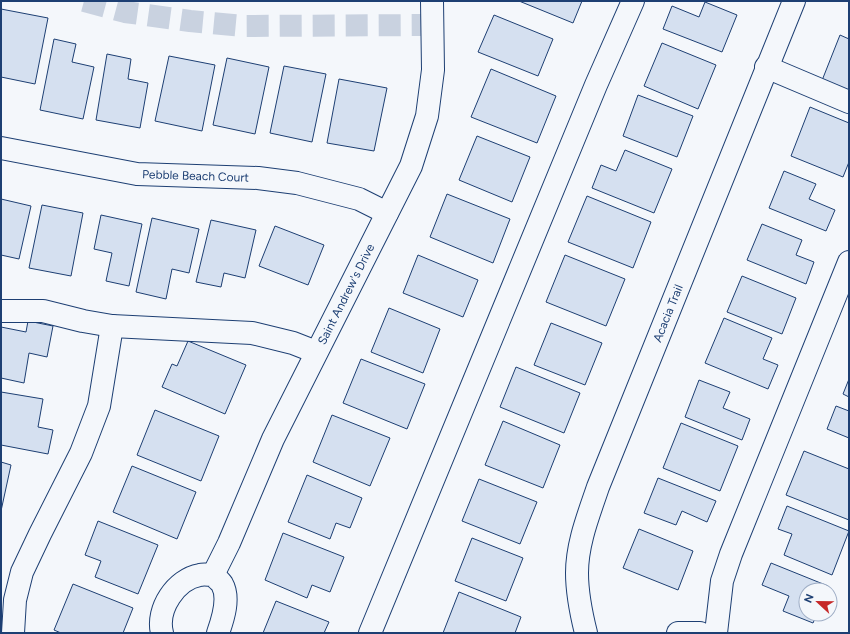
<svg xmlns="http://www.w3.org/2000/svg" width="850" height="634" viewBox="0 0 850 634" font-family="Figtree,sans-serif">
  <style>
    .building { fill: #d5e0f0; stroke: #1d3f73 }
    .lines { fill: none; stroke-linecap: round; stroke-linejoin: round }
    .minor-tunnel { stroke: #c9d2e0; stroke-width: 22; stroke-dasharray: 22 11; stroke-linecap: butt }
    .minor-casing { stroke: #1d3f73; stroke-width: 24 }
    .minor { stroke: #f4f7fb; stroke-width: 22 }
    .labels { text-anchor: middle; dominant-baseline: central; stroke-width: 3; stroke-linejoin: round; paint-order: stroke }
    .street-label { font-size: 12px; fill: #1d3f73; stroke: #f4f7fb }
  </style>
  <rect width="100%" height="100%" fill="#f4f7fb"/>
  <g class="building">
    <polygon points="519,1 582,1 573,23"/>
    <polygon points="705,2 737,15 722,52 663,29 672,6 699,17"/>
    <polygon points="1,9 48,18 35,84 1,77"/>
    <polygon points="494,15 553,39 538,76 478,52"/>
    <polygon points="840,35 849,39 849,95 821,83"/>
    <polygon points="54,39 76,44 72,62 94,67 83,119 40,110"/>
    <polygon points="662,43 716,65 698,109 644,86"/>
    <polygon points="107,54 131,59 128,79 148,83 140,128 96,120"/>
    <polygon points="169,56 215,65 202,131 155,121"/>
    <polygon points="227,58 269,67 255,134 213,125"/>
    <polygon points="284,66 326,74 312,142 270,133"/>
    <polygon points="491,69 556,96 537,143 471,117"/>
    <polygon points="339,79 387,88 374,151 327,143"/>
    <polygon points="638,95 693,116 677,157 623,136"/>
    <polygon points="810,107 849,123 849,162 843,177 791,156"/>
    <polygon points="477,136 530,157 512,202 459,180"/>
    <polygon points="625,150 672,169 654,213 592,188 601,165 616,171"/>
    <polygon points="784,171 816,184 809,199 835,210 826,231 769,208"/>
    <polygon points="447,194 510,219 493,263 430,237"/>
    <polygon points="587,196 651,222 633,268 568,242"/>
    <polygon points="1,199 31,206 19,259 1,255"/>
    <polygon points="42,205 83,213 71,276 29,268"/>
    <polygon points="101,215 142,224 129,286 106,281 112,253 94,249"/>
    <polygon points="152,218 199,229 189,273 172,269 166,299 136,292"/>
    <polygon points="211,220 256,230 245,278 224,273 221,287 196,282"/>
    <polygon points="762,224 802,240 796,255 814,262 806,284 747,260"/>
    <polygon points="275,226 324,245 308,285 259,266"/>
    <polygon points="418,255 478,280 463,317 403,293"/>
    <polygon points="565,255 625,279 606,326 546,302"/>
    <polygon points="742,276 796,298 782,334 727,312"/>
    <polygon points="389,308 440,329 423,373 371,352"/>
    <polygon points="724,318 772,338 763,359 778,365 768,389 705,363"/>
    <polygon points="28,321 53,326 47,357 29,353 24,383 1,378 1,327 26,332"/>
    <polygon points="551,323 602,343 585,385 534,365"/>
    <polygon points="188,341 246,365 225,414 162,387 172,364 177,366"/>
    <polygon points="361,359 425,384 407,429 343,403"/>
    <polygon points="516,367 580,393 564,433 500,407"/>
    <polygon points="849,379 849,397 843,394"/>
    <polygon points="699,380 730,392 723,408 750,419 742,440 685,417"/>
    <polygon points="1,392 43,399 38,427 53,430 48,454 1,445"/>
    <polygon points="836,406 849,411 849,438 827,429"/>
    <polygon points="155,410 219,436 201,481 137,455"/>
    <polygon points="332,415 390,438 370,486 313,462"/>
    <polygon points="503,421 560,445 543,488 485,465"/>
    <polygon points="681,423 738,446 720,491 663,468"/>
    <polygon points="804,451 849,469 849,520 786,495"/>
    <polygon points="1,462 11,465 1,511"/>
    <polygon points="132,466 196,492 177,539 113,512"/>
    <polygon points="307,475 362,498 350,528 336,523 330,539 288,522"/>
    <polygon points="658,478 716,501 707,522 682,511 676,525 644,513"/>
    <polygon points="479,479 537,502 520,544 462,521"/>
    <polygon points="787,506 849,531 832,575 784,555 792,534 778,529"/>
    <polygon points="98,521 158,545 138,594 95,577 101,561 85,555"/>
    <polygon points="639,529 693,551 678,590 623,568"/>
    <polygon points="283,533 344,557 330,592 312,585 307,598 265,580"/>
    <polygon points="472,538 523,558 506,601 455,581"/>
    <polygon points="771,563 828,586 827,590 806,590 806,614 817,614 813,623 783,611 789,596 762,585"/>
    <polygon points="73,584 133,608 123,633 61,633 54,630"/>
    <polygon points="459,592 521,617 515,633 443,633"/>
    <polygon points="276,601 329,622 324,633 263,633"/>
  </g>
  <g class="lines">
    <polyline class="minor-tunnel" points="84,1 125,12 190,21 243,26 432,25"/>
    <defs>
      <g id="minor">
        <polyline points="766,67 849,102"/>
        <path id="s1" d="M1 148 137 174 258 178 297 183 359 199 387 213"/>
        <polyline points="1,311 43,311 83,321 112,326 252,333 293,343 316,352"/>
        <path id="s2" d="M213 575 229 543 273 439 411 166 427 116 433 70 432 1"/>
        <polyline points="13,633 15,600 22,572 40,534 81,453 99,406 112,326"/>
        <path d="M162 633C156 609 176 579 200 575 204 574 209 575 213 575 216 578 220 581 222 584 230 598 223 619 218 633"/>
        <polyline points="370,633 596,85 633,1"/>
        <path id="s3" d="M586 633C581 613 577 593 577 573 577 543 589 514 598 487L794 1"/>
        <polyline points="678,633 700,633"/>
        <polyline points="716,633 722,581 731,554 849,262"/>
      </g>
    </defs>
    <use href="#minor" class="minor-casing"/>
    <use href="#minor" class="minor"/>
  </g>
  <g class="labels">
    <g class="street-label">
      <text stroke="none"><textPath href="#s1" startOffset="197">Pebble Beach Court</textPath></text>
      <text stroke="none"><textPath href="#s2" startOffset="311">Saint Andrew's Drive</textPath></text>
      <text stroke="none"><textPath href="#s3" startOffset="337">Acacia Trail</textPath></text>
    </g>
  </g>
  <rect width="850" height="634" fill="none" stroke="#1d3f73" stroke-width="4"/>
  <g transform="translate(818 602) rotate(292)"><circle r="19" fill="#f4f7fb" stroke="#9eadc5"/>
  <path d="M0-3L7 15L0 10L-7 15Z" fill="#c62828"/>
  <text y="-6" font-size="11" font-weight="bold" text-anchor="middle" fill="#1d3f73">N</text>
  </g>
</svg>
